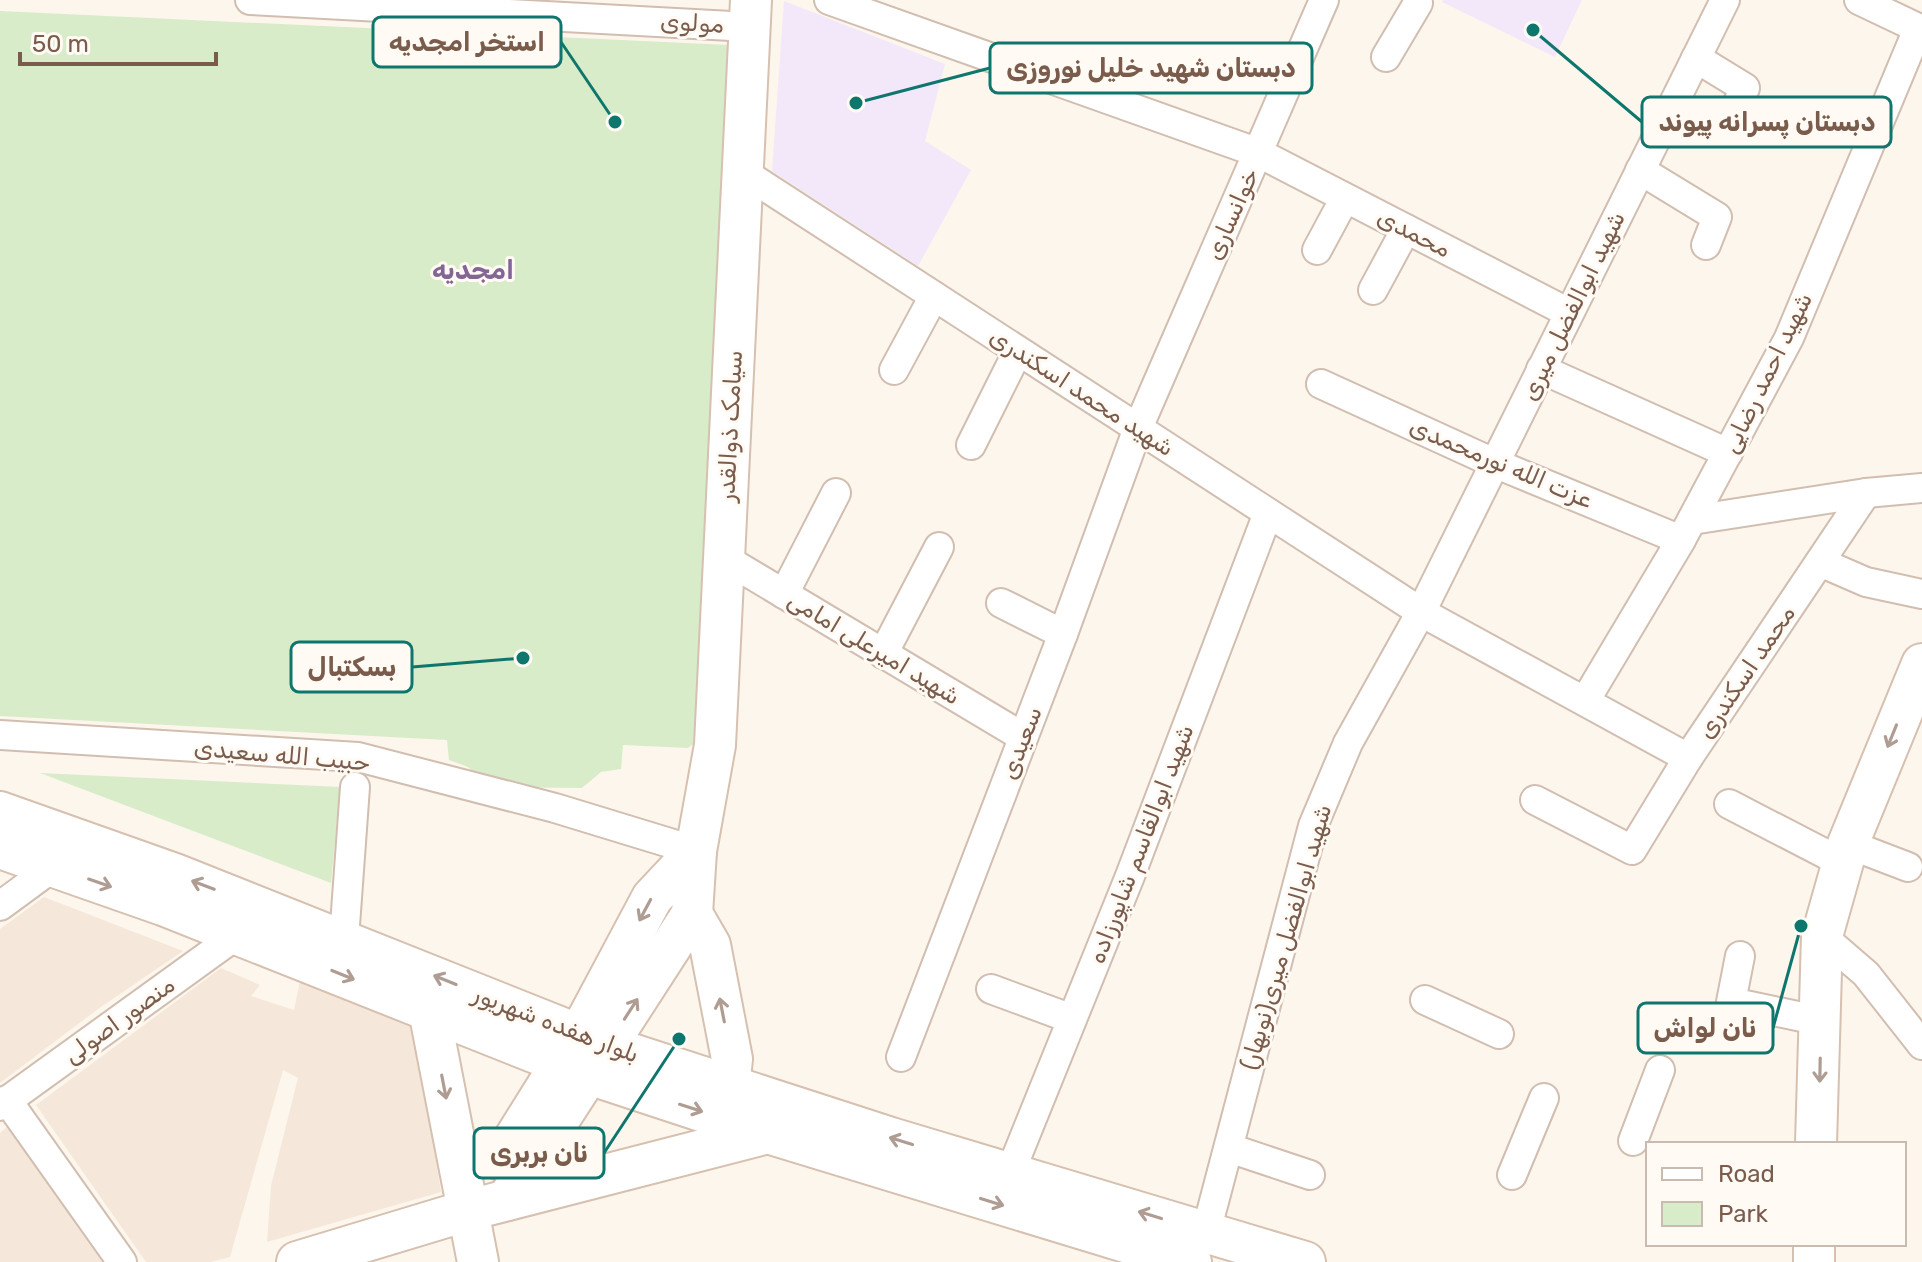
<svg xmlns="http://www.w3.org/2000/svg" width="1922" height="1262" viewBox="0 0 1922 1262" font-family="Rubik,Vazirmatn,sans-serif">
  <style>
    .residential { fill: #f5e8da }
    .education { fill: #f3e8fa }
    .green { fill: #d8ecc9 }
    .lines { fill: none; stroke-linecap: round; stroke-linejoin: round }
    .street-casing { stroke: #d1beb0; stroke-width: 32 }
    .secondary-casing { stroke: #d6c0b0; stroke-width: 44 }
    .street { stroke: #fff; stroke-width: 28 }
    .secondary { stroke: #fff; stroke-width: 40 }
    .oneway { stroke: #af9d94 }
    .labels { text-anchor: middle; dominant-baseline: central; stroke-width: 6; stroke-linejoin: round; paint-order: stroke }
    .street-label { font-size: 24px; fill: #7a5c4d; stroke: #fffaf3 }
    .neighbourhood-label { font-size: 26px; font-weight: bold; fill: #846695; stroke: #fffaf3 }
    .leader { fill: none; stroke: #0f766e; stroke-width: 3 }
    .callout-dot { fill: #0f766e; stroke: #fffaf3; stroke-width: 3 }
    .callout { fill: #fffaf3; stroke: #0f766e; stroke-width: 3 }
    .callout-label { font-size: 26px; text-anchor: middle; font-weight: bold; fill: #7a5c4d }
  </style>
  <rect width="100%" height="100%" fill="#fdf6ec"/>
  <g class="residential">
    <polygon points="44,897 183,951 98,1009 0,1083 0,929"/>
    <polygon points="221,968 260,985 251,996 294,1010 300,981 412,1014 441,1192 267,1242 271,1186 298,1078 283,1070 230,1257 211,1262 146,1262 36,1105"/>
    <polygon points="8,1126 108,1262 0,1262 0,1133"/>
  </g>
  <g class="education">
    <polygon points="1443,0 1582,0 1555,57 1442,2"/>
    <polygon points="784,1 945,64 925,141 971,170 918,266 772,171"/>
  </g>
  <g class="green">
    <polygon points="0,11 729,45 700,739 688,748 623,745 621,769 601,772 582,788 491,787 468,767 449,760 447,740 0,716"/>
    <polygon points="40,773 340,787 331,883"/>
  </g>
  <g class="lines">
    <defs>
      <g id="street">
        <polyline points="250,0 750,27"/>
        <polyline points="829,0 1259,153 1569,313"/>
        <polyline points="1859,0 1922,30"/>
        <polyline points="1386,57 1418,3"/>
        <polyline points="1696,58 1745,88 1734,111"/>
        <polyline points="1640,170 1717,217 1706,245"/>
        <polyline points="743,172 1421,612 1688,758 1866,493"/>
        <polyline points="1317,250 1345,198"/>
        <polyline points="1373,290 1406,229"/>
        <polyline points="1541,369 1728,453"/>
        <polyline points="894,370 934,296"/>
        <polyline points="1321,384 1494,463 1681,540"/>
        <polyline points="971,445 1018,351"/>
        <polyline points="1692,520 1866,493 1922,488"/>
        <polyline points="724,558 1023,737"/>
        <polyline points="1820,562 1866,582 1922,594"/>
        <polyline points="784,594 836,493"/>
        <polyline points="1001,603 1063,634"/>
        <polyline points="883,654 939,547"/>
        <polyline points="1585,701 1681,540 1789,338 1918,29"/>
        <polyline points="0,735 358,757 555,808 696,851"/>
        <polyline points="1535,800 1632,850 1688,758"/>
        <polyline points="1729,804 1843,863"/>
        <polyline points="1848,844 1908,867"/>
        <polyline points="0,906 53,867"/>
        <polyline points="1822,936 1866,974 1922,1045"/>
        <polyline points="344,939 355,787"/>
        <polyline points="1740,956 1731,1002 1821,1021"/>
        <polyline points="991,989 1072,1019"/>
        <polyline points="1425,1000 1499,1034"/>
        <polyline points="901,1057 1063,634 1138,428 1324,0"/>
        <polyline points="7,1100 122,1262"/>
        <polyline points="0,1106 238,934"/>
        <polyline points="1633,1141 1660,1070"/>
        <polyline points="1229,1148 1310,1175"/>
        <polyline points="1010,1173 1130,876 1268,513"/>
        <polyline points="1512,1175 1544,1098"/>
        <polyline points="1206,1232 1313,826 1348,743 1421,612 1725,0"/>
      </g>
      <g id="secondary">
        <polyline points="0,812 175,874 607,1046 891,1138 1305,1262"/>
        <polyline points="0,848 163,905 589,1074 768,1133 1191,1262"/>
        <polyline points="692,914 710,945 732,1059 729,1087"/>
        <polyline points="429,1010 478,1262"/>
        <polyline points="1816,1144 1822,936 1848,844 1922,664"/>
        <polyline points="501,1160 579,1035 652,898 696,851"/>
        <polyline points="507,1200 692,914 696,851 715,745 751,0"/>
        <polyline points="1814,1244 1814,1262"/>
        <polyline points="297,1262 469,1210 768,1133"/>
      </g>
    </defs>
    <use href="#street" class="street-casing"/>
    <use href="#secondary" class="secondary-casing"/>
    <use href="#street" class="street"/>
    <use href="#secondary" class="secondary"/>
  </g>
  <defs><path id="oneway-shaft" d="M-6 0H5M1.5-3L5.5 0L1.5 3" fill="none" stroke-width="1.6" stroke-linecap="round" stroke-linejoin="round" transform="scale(2)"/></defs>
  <g class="oneway">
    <use href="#oneway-shaft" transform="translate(1892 736) rotate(112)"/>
    <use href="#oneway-shaft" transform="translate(100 883) rotate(19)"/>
    <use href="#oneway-shaft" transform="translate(203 885) rotate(-159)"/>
    <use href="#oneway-shaft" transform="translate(645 910) rotate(118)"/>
    <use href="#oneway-shaft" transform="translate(343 975) rotate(22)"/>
    <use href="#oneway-shaft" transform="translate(445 980) rotate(-158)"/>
    <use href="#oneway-shaft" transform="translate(631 1009) rotate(-57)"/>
    <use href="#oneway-shaft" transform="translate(722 1010) rotate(-101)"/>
    <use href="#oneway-shaft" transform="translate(1820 1070) rotate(91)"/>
    <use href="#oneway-shaft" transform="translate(444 1087) rotate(79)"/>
    <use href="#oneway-shaft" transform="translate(691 1108) rotate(18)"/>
    <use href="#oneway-shaft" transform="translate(901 1141) rotate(-163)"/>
    <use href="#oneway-shaft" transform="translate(992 1202) rotate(17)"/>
    <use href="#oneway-shaft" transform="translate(1150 1215) rotate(-163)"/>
  </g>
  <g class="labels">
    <g class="street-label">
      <text transform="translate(692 23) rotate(3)">مولوی</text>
      <text transform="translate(1232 214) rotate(-66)">خوانساری</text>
      <text transform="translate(1414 233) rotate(27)">محمدی</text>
      <text transform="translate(1573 306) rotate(-64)">شهید ابوالفضل میری</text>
      <text transform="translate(1767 373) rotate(-64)">شهید احمد رضایی</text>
      <text transform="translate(1082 392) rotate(33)">شهید محمد اسکندری</text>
      <text transform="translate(730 426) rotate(-87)">سیامک ذوالقدر</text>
      <text transform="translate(1501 463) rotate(23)">عزت الله نورمحمدی</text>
      <text transform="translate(874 648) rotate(31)">شهید امیرعلی امامی</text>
      <text transform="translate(1746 672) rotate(-56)">محمد اسکندری</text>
      <text transform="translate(1021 743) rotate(-69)">سعیدی</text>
      <text transform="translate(282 755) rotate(5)">حبیب الله سعیدی</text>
      <text transform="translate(1141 844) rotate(-69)">شهید ابوالقاسم شاپورزاده</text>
      <text transform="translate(1286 937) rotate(-74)">شهید ابوالفضل میری(نوبهار)</text>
      <text transform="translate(119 1020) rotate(-36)">منصور اصولی</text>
      <text transform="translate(556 1024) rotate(21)">بلوار هفده شهریور</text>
    </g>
    <g class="neighbourhood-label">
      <text x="473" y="270">امجدیه</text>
    </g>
  </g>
  <path class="leader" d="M615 122L561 42M856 103L990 68M1533 30L1642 122M523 658L412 667M1801 926L1773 1028M679 1039L604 1153"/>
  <g class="callout-dot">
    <circle cx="615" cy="122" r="8"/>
    <circle cx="856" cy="103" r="8"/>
    <circle cx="1533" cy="30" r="8"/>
    <circle cx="523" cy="658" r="8"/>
    <circle cx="1801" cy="926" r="8"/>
    <circle cx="679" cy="1039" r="8"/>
  </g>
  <g class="callout">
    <rect x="373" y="17" width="188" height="50" rx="8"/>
    <rect x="990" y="43" width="322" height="50" rx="8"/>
    <rect x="1642" y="97" width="249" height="50" rx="8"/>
    <rect x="291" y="642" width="121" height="50" rx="8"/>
    <rect x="1638" y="1003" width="135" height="50" rx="8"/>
    <rect x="474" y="1128" width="130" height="50" rx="8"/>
  </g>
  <g class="callout-label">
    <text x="467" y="51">استخر امجدیه</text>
    <text x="1151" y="77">دبستان شهید خلیل نوروزی</text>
    <text x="1767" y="131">دبستان پسرانه پیوند</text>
    <text x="352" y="676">بسکتبال</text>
    <text x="1705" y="1037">نان لواش</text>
    <text x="539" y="1162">نان بربری</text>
  </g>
  <rect x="1646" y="1142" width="260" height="104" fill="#fffaf3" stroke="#cabbb1" stroke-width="2"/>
  <rect x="1662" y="1168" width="40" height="12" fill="#ffffff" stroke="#cabbb1" stroke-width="2"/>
  <text x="1718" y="1182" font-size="24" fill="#7a5c4d">Road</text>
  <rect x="1662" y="1202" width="40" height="24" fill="#d8ecc9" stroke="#cabbb1" stroke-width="2"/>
  <text x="1718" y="1222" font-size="24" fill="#7a5c4d">Park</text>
  <path d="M20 52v12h196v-12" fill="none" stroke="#7a5c4d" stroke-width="4"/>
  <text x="32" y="52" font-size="24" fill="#7a5c4d" stroke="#fffaf3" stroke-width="6" paint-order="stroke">50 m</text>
</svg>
